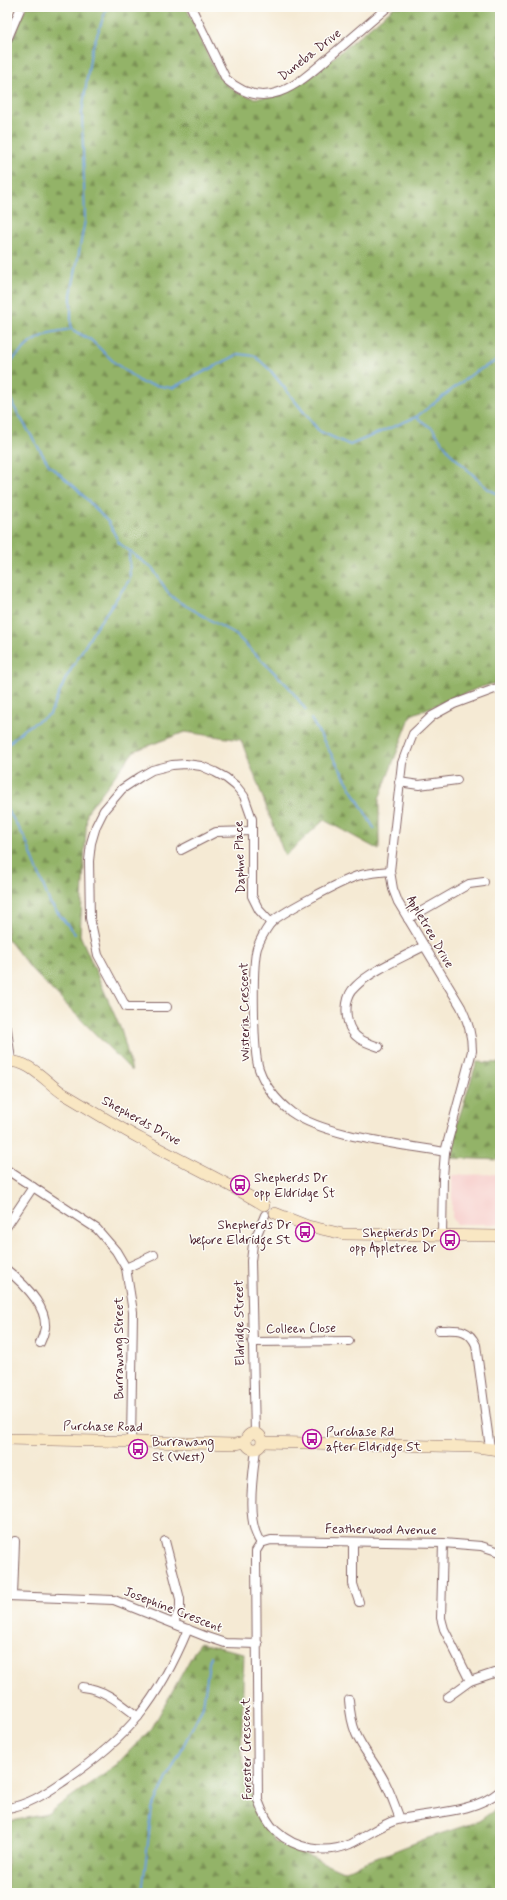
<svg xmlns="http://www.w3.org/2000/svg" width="507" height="1900" viewBox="0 0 507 1900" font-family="Mynerve,sans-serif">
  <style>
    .built { fill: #f7d0cd }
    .forest { fill: url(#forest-firs); stroke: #6e6949 }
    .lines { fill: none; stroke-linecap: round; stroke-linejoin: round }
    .stream { stroke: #6da0d9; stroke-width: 2 }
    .street-casing { stroke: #866666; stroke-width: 10 }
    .secondary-casing { stroke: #866666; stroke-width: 12 }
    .street { stroke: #fff; stroke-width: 8 }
    .secondary { stroke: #f9e7c3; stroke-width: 11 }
    .labels { text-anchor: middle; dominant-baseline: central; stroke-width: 3; stroke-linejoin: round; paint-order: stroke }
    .street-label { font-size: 13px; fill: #4a1f2b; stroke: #fdfcf7 }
    .poi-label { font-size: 13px; fill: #4a1f2b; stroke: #fdfcf7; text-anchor: start }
  </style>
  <defs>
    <pattern id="forest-firs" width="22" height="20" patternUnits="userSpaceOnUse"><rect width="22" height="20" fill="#93b367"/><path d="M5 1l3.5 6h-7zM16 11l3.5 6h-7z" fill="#7a9155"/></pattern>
  </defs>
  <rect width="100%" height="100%" fill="#fdfcf7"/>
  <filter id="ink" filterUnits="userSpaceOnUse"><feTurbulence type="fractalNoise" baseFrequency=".025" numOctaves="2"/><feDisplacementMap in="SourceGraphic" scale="8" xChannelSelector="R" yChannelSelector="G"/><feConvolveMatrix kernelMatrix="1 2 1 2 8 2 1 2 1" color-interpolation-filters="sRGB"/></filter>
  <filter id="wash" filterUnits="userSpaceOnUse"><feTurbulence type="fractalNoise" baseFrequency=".012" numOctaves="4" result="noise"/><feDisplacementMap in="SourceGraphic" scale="16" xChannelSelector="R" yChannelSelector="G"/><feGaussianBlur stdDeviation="0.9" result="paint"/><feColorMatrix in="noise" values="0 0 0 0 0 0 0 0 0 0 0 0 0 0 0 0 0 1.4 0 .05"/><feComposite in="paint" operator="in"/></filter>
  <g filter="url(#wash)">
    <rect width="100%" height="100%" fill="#f5ead4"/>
    <polygon class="built" points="500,1174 500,1224 457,1224 452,1219 452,1175"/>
    <g class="forest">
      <polygon points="26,7 186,7 215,71 225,83 238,93 254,98 270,97 307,80 394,7 500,7 500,682 481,687 411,715 379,799 379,850 324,820 285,856 241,740 185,732 134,751 87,812 80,935 122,1032 132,1071 32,970 7,938 7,48 15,34"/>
      <polygon points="477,1062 500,1063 500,1160 450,1158 456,1127"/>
      <polygon points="199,1643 244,1653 241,1753 254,1799 273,1840 343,1871 425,1839 479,1821 500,1806 500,1893 7,1893 7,1822 47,1814 116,1765 152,1728"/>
    </g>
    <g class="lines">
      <g class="stream">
        <polyline points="71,329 71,295 85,220 82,113 91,52 107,7"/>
        <polyline points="7,365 31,342 49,333 71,329 91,340 115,363 142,383 172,388 239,354 255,356 270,370 319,431 350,445 416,417 475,372 500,359"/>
        <polyline points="7,390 14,407 49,465 76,488 109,523 119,543 153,569 169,594 176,600 236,635 288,686 306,710"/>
        <polyline points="416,417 433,429 451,454 488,489 500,495"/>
        <polyline points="311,719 374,828"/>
        <polyline points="7,745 24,729 50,714 66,678 95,629 130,579 129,553"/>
        <polyline points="7,809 25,838 50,903 75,934"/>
        <polyline points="142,1893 152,1809 203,1706 210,1656"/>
        <polyline points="489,1893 500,1889"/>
      </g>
    </g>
  </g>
  <g filter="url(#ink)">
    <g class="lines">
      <defs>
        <g id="street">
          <path d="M191 7 226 79C268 116 301 81 334 53 352 38 370 22 388 7"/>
          <polyline points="7,40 21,7"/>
          <polyline points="399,782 419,785 457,780"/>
          <polyline points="181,850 216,832 252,831"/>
          <path d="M390 871C378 872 368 873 357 876 343 881 277 914 270 924 265 931 260 940 257 948 252 966 253 1052 259 1069 265 1086 277 1101 291 1112 326 1137 402 1144 445 1152"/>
          <polyline points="408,919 469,884 484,882"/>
          <polyline points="167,1007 126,1007 98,955 90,918 89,861 91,843 96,826 104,810 122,789 140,777 152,770 172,765 186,764 201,766 215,772 226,778 236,786 244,796 252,819 252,896 259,910 271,923"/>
          <polyline points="7,1029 11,1061"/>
          <path d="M379 1047C364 1042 352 1038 348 1022 345 1011 346 995 355 987 370 971 404 957 424 946"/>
          <polyline points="7,1170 97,1229 116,1251 126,1268 133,1312 131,1442"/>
          <polyline points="7,1226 33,1187"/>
          <path d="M442 1235 443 1177 445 1152 472 1051C472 1034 468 1022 461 1007L398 902 393 889 390 871 402 763 413 734 432 716 454 704 500 687"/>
          <polyline points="126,1268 154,1255"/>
          <path d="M7 1270C23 1283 47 1305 45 1328 44 1333 42 1339 40 1343"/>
          <path d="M439 1330C457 1330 468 1327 476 1345L490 1448"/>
          <polyline points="252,1342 349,1341"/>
          <polyline points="255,1433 251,1261 253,1244 265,1215"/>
          <path d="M256 1449C253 1475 245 1522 261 1543"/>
          <polyline points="165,1541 180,1599 180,1608 174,1623"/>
          <polyline points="353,1542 353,1584 359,1602"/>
          <path d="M261 1543 256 1551V1558L258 1800C262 1811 267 1823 276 1831 295 1849 325 1855 350 1844 367 1836 382 1823 401 1819 433 1812 474 1813 500 1791"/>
          <polyline points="261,1543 271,1540 443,1543 481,1546 500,1552"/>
          <polyline points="443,1543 441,1618 444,1629 470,1681"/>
          <polyline points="7,1596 114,1600 207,1637 225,1643 258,1644"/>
          <polyline points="13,1596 15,1541"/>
          <path d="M82 1687C105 1689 120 1703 138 1717"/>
          <polyline points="448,1697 470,1681 500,1671"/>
          <path d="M349 1700C352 1738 362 1744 380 1773 389 1787 394 1804 400 1819"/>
          <path d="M7 1808C29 1805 46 1793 64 1781 128 1738 158 1701 188 1629"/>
        </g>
        <g id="secondary">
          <path d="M7 1062C30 1059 46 1083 64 1094 90 1109 116 1126 143 1140 183 1162 225 1181 264 1205"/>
          <polyline points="275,1213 308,1226 343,1234 500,1236"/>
          <circle cx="254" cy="1441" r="8"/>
          <polyline points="7,1439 235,1444 246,1442"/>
          <polyline points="262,1442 476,1447 500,1450"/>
        </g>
      </defs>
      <use href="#street" class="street-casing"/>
      <use href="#secondary" class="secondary-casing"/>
      <use href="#street" class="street"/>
      <use href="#secondary" class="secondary"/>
    </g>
  </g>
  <defs>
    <symbol id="bus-ring" viewBox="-11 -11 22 22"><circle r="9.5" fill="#fdfcf7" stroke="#b5179e" stroke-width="1.5"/><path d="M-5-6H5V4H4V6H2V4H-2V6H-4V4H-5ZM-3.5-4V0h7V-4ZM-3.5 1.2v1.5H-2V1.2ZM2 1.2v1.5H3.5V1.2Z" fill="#b5179e"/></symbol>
  </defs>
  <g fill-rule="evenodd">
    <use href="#bus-ring" x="229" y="1174" width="22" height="22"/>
    <use href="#bus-ring" x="294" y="1221" width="22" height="22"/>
    <use href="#bus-ring" x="439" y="1229" width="22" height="22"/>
    <use href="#bus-ring" x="301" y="1428" width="22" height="22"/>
    <use href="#bus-ring" x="127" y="1438" width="22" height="22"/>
  </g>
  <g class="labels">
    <g class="street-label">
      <text transform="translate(310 55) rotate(-38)">Duneba Drive</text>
      <text transform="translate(240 857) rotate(-92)">Daphne Place</text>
      <text transform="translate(430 932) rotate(60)">Appletree Drive</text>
      <text transform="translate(245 1012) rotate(-91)">Wisteria Crescent</text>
      <text transform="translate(141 1121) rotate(29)">Shepherds Drive</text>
      <text transform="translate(240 1323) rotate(-91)">Eldridge Street</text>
      <text transform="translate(301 1329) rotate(-1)">Colleen Close</text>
      <text transform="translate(119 1348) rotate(-90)">Burrawang Street</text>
      <text transform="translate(103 1427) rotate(1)">Purchase Road</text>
      <text transform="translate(381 1530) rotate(1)">Featherwood Avenue</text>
      <text transform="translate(173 1610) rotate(21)">Josephine Crescent</text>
      <text transform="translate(247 1749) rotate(-91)">Forester Crescent</text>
    </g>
    <g class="poi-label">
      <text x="254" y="1178">Shepherds Dr<tspan x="254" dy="15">opp Eldridge St</tspan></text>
      <text x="291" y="1225" text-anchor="end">Shepherds Dr<tspan x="291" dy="15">before Eldridge St</tspan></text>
      <text x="436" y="1233" text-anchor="end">Shepherds Dr<tspan x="436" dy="15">opp Appletree Dr</tspan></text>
      <text x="326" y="1432">Purchase Rd<tspan x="326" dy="15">after Eldridge St</tspan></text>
      <text x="152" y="1442">Burrawang<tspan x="152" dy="15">St (West)</tspan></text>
    </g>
  </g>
  <rect width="507" height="1900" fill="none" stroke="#fdfcf7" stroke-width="24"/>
</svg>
